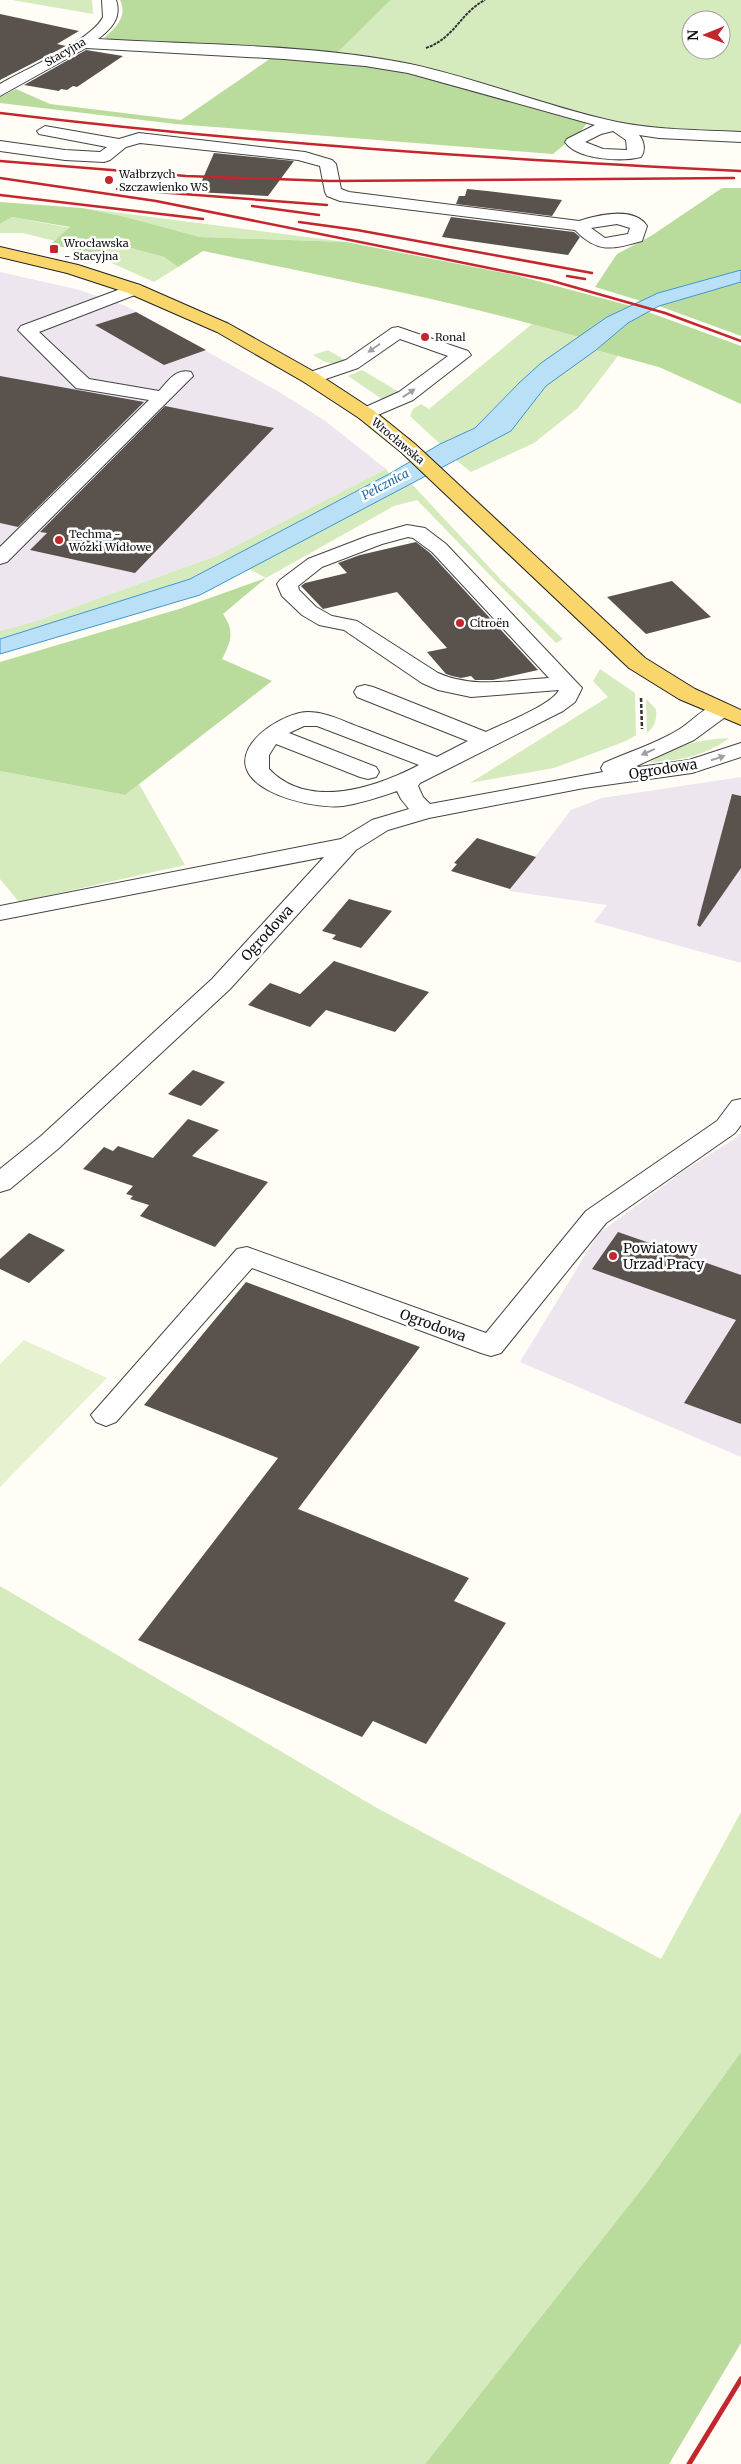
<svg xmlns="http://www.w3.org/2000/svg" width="741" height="2464" viewBox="0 0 741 2464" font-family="Merriweather,serif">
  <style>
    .industrial { fill: #eee6ef }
    .green { fill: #d5ebbd; fill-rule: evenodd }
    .forest { fill: #b9dc9c }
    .pitch { fill: #e6f2cf }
    .water { fill: #b9e0f7; stroke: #3f96cf }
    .building { fill: #5a524d }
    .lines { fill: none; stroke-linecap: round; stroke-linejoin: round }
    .minor-casing { stroke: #444; stroke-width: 2 }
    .major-casing { stroke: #222; stroke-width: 2 }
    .path-far1 { stroke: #333; stroke-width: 2; stroke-dasharray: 3 1; stroke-linecap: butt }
    .path { stroke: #333; stroke-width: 2.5; stroke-dasharray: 4 2; stroke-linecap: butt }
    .minor { fill: #fff; fill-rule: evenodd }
    .major { fill: #f9d66b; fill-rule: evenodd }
    .rail-far1 { stroke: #c4262e; stroke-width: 2.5 }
    .rail { stroke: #c4262e; stroke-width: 5 }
    .oneway { fill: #a0a0a0 }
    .poi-dot { fill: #c4262e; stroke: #fff; stroke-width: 2 }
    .labels { text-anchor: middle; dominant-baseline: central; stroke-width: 5; stroke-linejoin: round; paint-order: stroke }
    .far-street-label { font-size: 11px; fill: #111; stroke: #fff }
    .far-poi-label { font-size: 11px; fill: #111; stroke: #fff; text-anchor: start }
    .far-water-label { font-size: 12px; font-style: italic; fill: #1768a6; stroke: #fff }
    .street-label { font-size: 14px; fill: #111; stroke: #fff }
    .poi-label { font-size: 14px; fill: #111; stroke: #fff; text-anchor: start }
  </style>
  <rect width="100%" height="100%" fill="#fffdf5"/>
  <g class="industrial">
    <polygon points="0,272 76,289 126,306 279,392 324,420 386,469 216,556 36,621 0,631"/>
    <polygon points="741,777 741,963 594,922 607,905 509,891 571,810 602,798"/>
    <polygon points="741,1133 741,1457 520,1362 598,1234 685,1170 736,1138"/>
  </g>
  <g class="green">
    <polygon points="12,0 92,0 93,14"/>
    <path d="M391 0H741V134H719L636 126 520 96 337 53ZM691 20H721V50H691Z"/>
    <polygon points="82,208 346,242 200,237 126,217"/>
    <polygon points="12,217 71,228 55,241 23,233 0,233 0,224"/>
    <polygon points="120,245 164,257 178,267 154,282 96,256"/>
    <polygon points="532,324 579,337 519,383 475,428 440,444 410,416 413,409 421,404 429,409"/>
    <path d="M328 350 345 360C332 367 325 362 313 355Z"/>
    <polygon points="596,350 618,356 578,408 534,443 471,472 456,460 511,431 546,386"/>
    <polygon points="362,370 399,392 395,396 382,399 348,376"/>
    <polygon points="386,469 389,474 190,579 0,639 0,631 36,621 216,556"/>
    <polygon points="411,483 502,581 563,639 556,643 417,500 394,506 266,578 249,569"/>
    <polygon points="600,669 635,693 636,735 626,741 554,768 470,783 608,697 593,681"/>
    <path d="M646 699 656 709C657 720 655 726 647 733Z"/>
    <path d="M729 738C704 757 679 760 649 763 673 746 700 739 729 738Z"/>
    <polygon points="0,771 125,795 139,784 185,865 19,902 0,879"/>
    <polygon points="0,1586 377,1808 661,1959 741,1812 741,2052 648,2181 425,2464 0,2464"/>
  </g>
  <g class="forest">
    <path d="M120 0H391L337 53 115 41 104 38C116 27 128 17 120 0Z"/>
    <polygon points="274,56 327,60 405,72 587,123 581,131 553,154 176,124 0,103 0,97 16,89 50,104 181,120"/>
    <polygon points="722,188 741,188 741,270 658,293 641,301 595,287 617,254 651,236"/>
    <path d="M0 202 82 208 126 217 200 237 346 242 515 275 631 306 607 317 579 337C455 301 329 277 203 251L178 267 164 257 120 245 96 256 51 244 70 227 12 217 0 224Z"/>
    <polygon points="741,282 741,336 659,306"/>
    <polygon points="648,312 741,346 741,404 659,367 596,350 628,323"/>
    <path d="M266 578 223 614C235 632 231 641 222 659L272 681 125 795 0 771V662L179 609Z"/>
    <polygon points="741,2052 741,2343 669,2464 425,2464 648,2181"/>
  </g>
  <polygon class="pitch" points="24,1340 107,1378 0,1487 0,1364"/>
  <polygon class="water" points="741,270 741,282 659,306 628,323 596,350 546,386 511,431 200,595 0,654 0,639 190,579 389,474 440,444 475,428 519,383 541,363 607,317 658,293"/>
  <g class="building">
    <polygon points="0,14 79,31 57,44 66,46 0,80"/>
    <polygon points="86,50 123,56 77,87 73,86 67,90 61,89 59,91 24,85"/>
    <polygon points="214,153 294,161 268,196 197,192"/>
    <polygon points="467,189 487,191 562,200 552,216 456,204 459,196 465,196"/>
    <polygon points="451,217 574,232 580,237 568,255 442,237"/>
    <polygon points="136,312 206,350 164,365 95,325"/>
    <polygon points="0,376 144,402 18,527 0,523"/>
    <polygon points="165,406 274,428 135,573 30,550 47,533 40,532"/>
    <polygon points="416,542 430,553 538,670 493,680 475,680 471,676 461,678 452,676 446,674 427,652 447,648 397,592 323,609 301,586 305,583 347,573 338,563 360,555"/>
    <polygon points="672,581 711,617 646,634 607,597"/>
    <polygon points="732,794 741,796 741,868 700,927 697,925"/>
    <polygon points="477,838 536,857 510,889 451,871 457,864 454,863"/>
    <polygon points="349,899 392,911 361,948 332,939 336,935 322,931"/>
    <polygon points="334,961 429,992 395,1032 326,1010 310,1027 248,1005 270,983 300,994"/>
    <polygon points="193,1070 225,1082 201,1106 168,1094"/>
    <polygon points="188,1119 219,1130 192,1156 268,1182 215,1247 140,1216 149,1205 130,1199 133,1196 126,1194 133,1186 83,1169 104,1147 113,1151 118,1146 153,1158"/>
    <polygon points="618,1232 741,1275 741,1424 684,1403 736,1320 592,1269"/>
    <polygon points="29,1233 65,1250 29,1283 0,1269 0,1259"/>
    <polygon points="246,1282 420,1347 298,1509 469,1578 454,1601 506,1623 426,1744 373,1721 362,1737 138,1640 278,1458 144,1405"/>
  </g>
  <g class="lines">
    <defs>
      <g id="minor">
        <path d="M102 0H116C122 18 111 29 98 39 198 45 312 44 410 64 480 79 547 107 617 122 658 130 700 130 741 132V142L659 138 639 135C644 141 646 150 641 157 622 162 577 160 565 142L567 139 595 125 408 73 365 66 284 59 86 48 0 96V84C24 70 92 40 103 17ZM613 131 626 140 627 150 603 149 585 142 601 134Z"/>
        <path d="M45 126 119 139 139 133 305 152 332 160 336 164 341 189 349 192 579 221C598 215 634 206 647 226L642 241C613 249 598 254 575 230L340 201 327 196 325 192 320 166 298 160 140 143 126 147 110 160 104 162 65 160 0 151V141L65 150 100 152 107 147 39 134 37 131ZM617 224 630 228 628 234 605 238 591 228Z"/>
        <path d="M134 284 140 285 143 289 140 293 39 332 89 379 159 391C168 381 176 368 191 372L193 376 7 562 0 564V547L149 400 76 388 18 330 21 326Z"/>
        <polygon points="398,327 468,351 471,355 413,400 366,420 359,418 357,414 359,410 399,392 448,356 400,339 358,368 311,384 304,382 302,378 304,374 346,360 392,328"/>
        <path d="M407 525 425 528 446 544 582 688 575 702 563 711 420 783 418 786 423 797 430 804 603 772 601 768 604 763C628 752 655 744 678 730 694 721 708 700 728 705L731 710 728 715 694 740 632 768 689 760 741 743V757L692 773 584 788 429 818 388 830 356 850 230 989 59 1148 10 1189 0 1192V1169L41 1136 212 979 324 857 0 920V906L341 839 372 820 409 809 401 799 397 791C380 797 361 803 343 806 317 809 258 796 247 770 235 742 285 712 308 712 326 712 343 721 359 727 385 737 411 747 437 757L468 741 357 697 354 692 357 687 365 685 373 687 486 732C502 724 552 705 559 690L471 697 438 690 422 683 344 630 319 625 302 615 282 596 277 584 280 580 308 559 368 536ZM408 537 413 538 432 552 549 678C512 680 473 689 438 673L357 621 332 616 316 607 299 590 298 586 322 567 382 544ZM304 726H317L419 765C377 787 309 811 269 769V755L276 744 360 777 368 779 376 777 379 772 376 767 289 733Z"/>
        <polygon points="741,1099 741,1125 735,1133 606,1223 501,1353 491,1356 481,1353 252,1268 116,1422 106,1426 96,1422 91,1415 237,1249 247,1247 486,1333 586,1211 717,1121 732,1101"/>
      </g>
      <polygon id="major" points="0,247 78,265 140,285 229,324 318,374 373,410 415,444 645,658 695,689 741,710 741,725 679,699 629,668 401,452 359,418 304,382 217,332 128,293 67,273 0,257"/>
    </defs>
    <use href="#minor" class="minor-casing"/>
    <use href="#major" class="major-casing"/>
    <path class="path-far1" d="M426 48C455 38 460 13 485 0"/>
    <polyline class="path" points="641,698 642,729"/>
    <use href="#minor" class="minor"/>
    <use href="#major" class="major"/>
    <g class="rail-far1">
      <path d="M0 113C246 143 493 159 741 171"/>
      <polyline points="0,161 186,176 330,181 734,178"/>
      <polyline points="0,178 156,201 549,280 665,313 741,341"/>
      <polyline points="117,189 327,205"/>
      <polyline points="0,195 203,219"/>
      <polyline points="252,206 319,215"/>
      <polyline points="299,222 357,230 592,273"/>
      <polyline points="567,276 585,279"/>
    </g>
    <polyline class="rail" points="689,2464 741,2379"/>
  </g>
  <defs><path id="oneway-solid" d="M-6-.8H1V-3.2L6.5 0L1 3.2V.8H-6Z" transform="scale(1.25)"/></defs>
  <g class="oneway">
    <use href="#oneway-solid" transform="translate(374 348) rotate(145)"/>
    <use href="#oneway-solid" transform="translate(409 393) rotate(-34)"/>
    <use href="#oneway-solid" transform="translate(648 752) rotate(156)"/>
    <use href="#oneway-solid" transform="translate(718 758) rotate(-18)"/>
  </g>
  <g class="poi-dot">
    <circle cx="109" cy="180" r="5"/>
    <rect x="49" y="244" width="10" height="10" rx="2.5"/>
    <circle cx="425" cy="337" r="5"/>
    <circle cx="59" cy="540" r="5"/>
    <circle cx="460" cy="623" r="5"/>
    <circle cx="613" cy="1256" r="5"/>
  </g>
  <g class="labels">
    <g class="far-street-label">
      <text transform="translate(65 52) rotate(-30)">Stacyjna</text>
      <text transform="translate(398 441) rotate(40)">Wrocławska</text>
    </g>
    <g class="far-poi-label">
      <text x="119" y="174">Wałbrzych<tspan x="119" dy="13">Szczawienko WS</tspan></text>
      <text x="64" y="243">Wrocławska<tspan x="64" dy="13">- Stacyjna</tspan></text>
      <text x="435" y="337">Ronal</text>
      <text x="69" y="534">Techma -<tspan x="69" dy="13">Wózki Widłowe</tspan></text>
      <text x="470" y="623">Citroën</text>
    </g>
    <g class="far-water-label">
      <text transform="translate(385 484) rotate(-28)">Pełcznica</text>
    </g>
    <g class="street-label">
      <text transform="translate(663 769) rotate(-9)">Ogrodowa</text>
      <text transform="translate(267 933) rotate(-48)">Ogrodowa</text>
      <text transform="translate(433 1325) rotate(20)">Ogrodowa</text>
    </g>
    <g class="poi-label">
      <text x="623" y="1248">Powiatowy<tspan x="623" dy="16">Urzad Pracy</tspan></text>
    </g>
  </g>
  <g transform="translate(706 35) rotate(269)"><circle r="24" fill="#ffffff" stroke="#a0a0a0"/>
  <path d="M0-4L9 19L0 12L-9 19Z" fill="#c4262e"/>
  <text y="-8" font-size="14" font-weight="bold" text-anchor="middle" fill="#111111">N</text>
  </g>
</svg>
